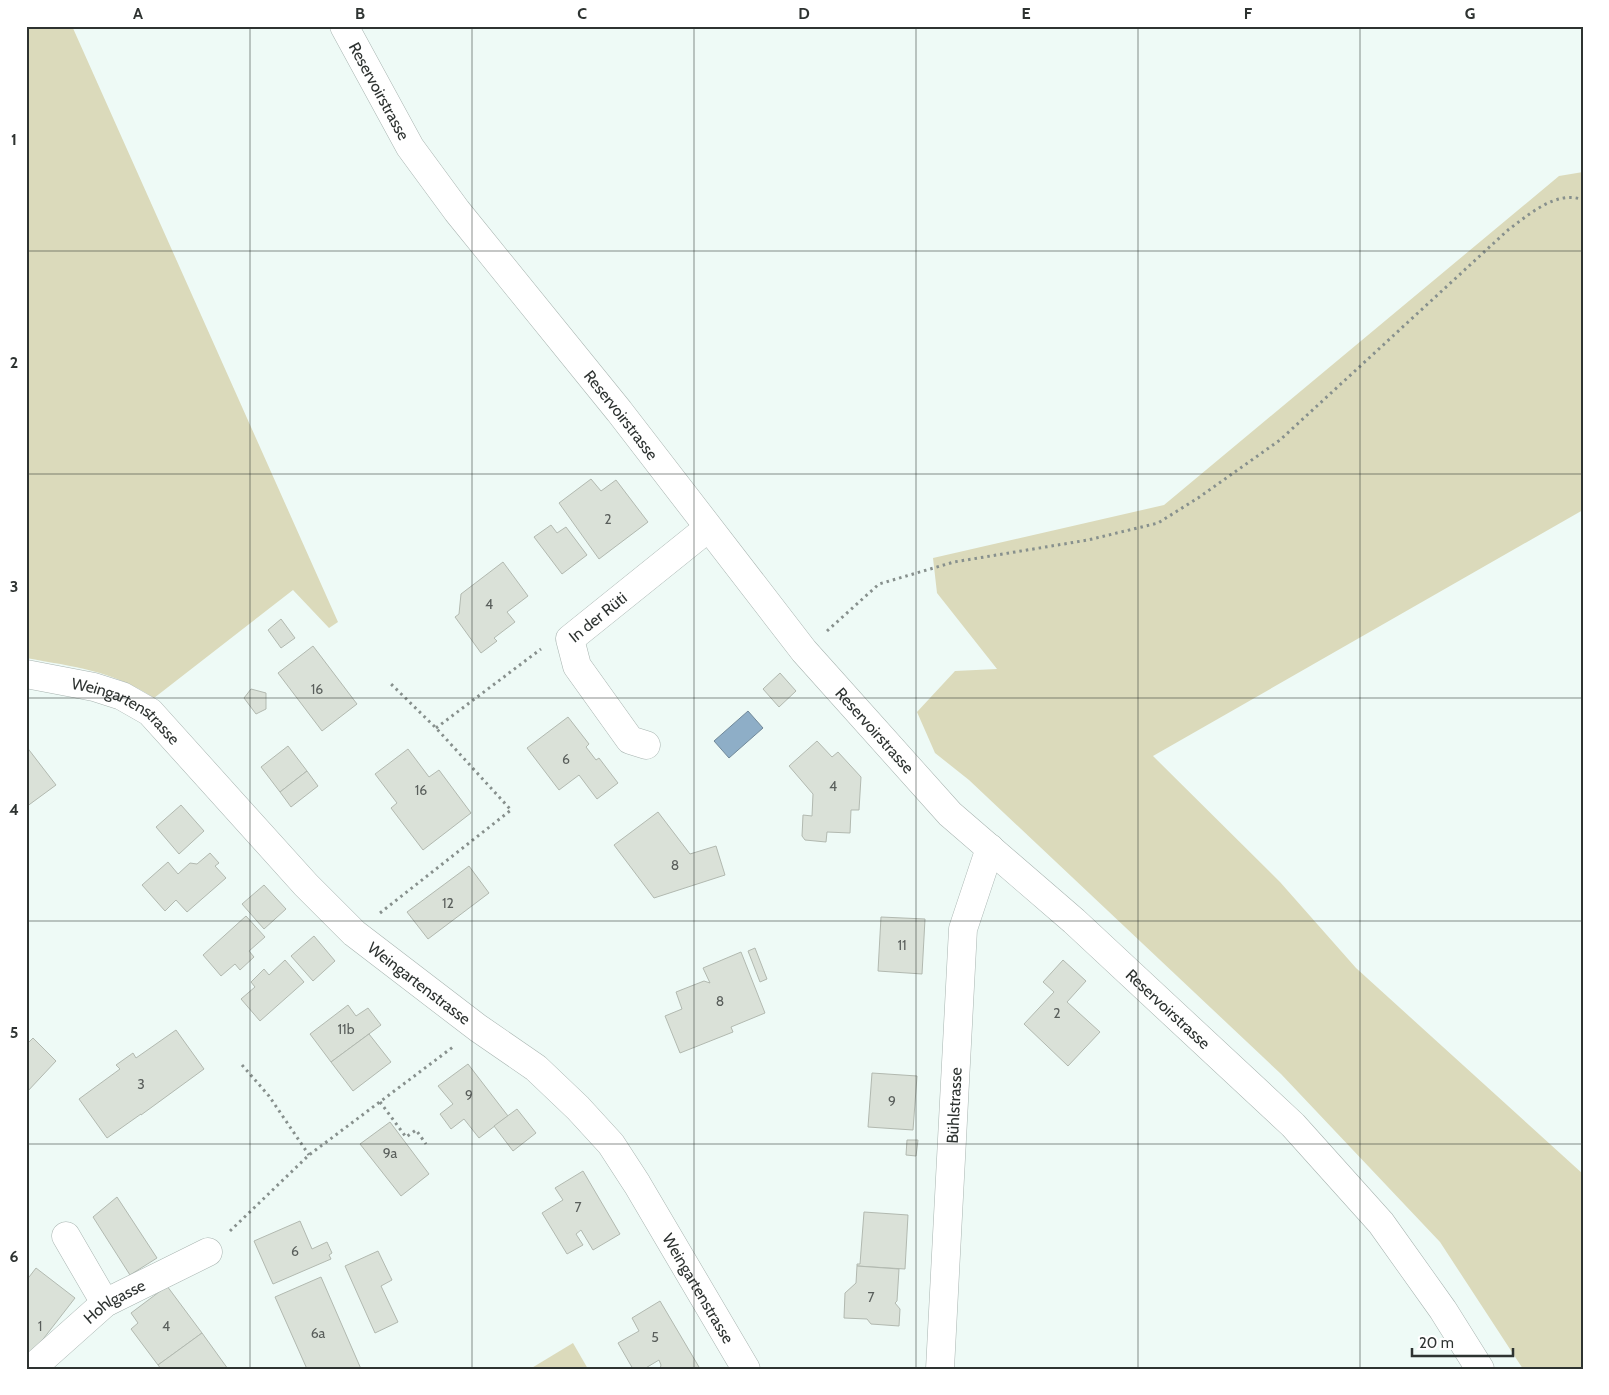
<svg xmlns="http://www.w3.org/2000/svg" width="1609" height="1395" viewBox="0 0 1609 1395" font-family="Cabin,sans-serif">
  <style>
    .green { fill: #dbdabb }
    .water { fill: #8eaec7; stroke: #71899a }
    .building { fill: #dae1d8; stroke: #b2b9b0 }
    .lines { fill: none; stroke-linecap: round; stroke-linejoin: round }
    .minor-casing { stroke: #a8b4b0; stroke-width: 29 }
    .path { stroke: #87908d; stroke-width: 3; stroke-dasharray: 2.5 4; stroke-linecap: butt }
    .minor { stroke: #fff; stroke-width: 28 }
    .grid { fill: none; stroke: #2e3331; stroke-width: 1; stroke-opacity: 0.55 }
    .labels { text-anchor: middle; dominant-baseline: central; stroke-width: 4.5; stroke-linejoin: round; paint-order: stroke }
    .number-label { font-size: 14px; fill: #595e5b }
    .street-label { font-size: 16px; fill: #2e3331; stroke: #fff }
    .neatline { fill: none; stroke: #2e3331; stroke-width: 2 }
    .grid-label { font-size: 16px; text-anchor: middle; font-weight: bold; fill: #2e3331 }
  </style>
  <rect width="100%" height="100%" fill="#eefaf6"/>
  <g class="green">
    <path d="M26 26H72L338 622 329 628 293 590 154 698C111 670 75 667 26 658Z"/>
    <polygon points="1583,172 1583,510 1153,756 1280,882 1356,968 1583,1174 1583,1369 1523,1369 1440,1242 1281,1074 969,780 935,753 917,712 955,671 997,669 937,593 933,558 1164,505 1559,176"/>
    <polygon points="573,1343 588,1369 530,1369"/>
  </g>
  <polygon class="water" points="748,711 763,728 729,758 714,741"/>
  <g class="building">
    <polygon points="591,479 601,491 616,480 648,522 599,559 559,503"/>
    <polygon points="551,525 557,533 566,527 587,555 562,574 534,537"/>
    <polygon points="503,562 528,596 507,612 515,622 494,638 497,641 481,653 455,617 459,614 461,594"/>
    <polygon points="281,619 295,638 281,648 268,630"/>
    <polygon points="313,646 357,704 322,731 278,673"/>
    <polygon points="780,673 796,691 779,707 763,689"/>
    <polygon points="251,689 266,693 266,709 256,714 244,698"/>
    <polygon points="568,717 589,744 586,747 596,760 599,758 618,783 597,799 579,775 559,790 527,748"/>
    <polygon points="817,741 832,757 838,752 861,777 859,810 851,810 850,833 827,832 826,842 805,840 802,836 803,815 812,816 813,794 789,766"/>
    <polygon points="26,746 56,785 26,807"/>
    <polygon points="288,746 307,771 280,792 261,767"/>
    <polygon points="408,749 429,777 439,770 471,813 423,850 391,808 397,803 375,774"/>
    <polygon points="307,771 318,786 291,807 280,792"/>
    <polygon points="181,805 204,831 179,854 156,827"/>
    <polygon points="658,812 690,854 716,846 725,875 654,898 614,845"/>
    <polygon points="210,853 219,863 215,866 226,878 187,912 176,900 165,911 142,885 168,862 178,874 190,863 197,864"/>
    <polygon points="469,866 489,893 428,939 407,912"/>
    <polygon points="264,885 286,909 264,929 242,904"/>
    <polygon points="246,916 265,937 249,951 254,957 240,970 235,964 221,976 203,955"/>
    <polygon points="881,917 925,919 922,974 878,971"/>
    <polygon points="314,936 335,961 313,981 291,956"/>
    <polygon points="755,948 767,979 760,982 748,951"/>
    <polygon points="741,952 765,1013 731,1027 733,1032 680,1053 665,1016 682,1009 676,992 704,981 710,983 703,968"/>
    <polygon points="285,960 304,982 260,1021 241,999 255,987 251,982 264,969 269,975"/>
    <polygon points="1063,960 1086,981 1067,1002 1100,1032 1068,1066 1024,1024 1054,992 1043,982"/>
    <polygon points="348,1005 356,1016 368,1008 381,1025 331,1062 310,1034"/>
    <polygon points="176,1030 204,1069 141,1115 141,1114 107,1138 79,1099 120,1069 116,1065 133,1053 136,1058"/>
    <polygon points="369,1034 391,1062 353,1091 331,1062"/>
    <polygon points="33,1038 56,1061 26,1093 26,1045"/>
    <polygon points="468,1064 508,1116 479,1138 464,1119 451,1129 440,1114 453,1104 438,1086"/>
    <polygon points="872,1073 917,1076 913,1130 868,1127"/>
    <polygon points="517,1109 536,1133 513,1151 494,1126"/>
    <polygon points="390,1122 429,1174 401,1196 360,1144"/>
    <polygon points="907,1140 918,1140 916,1156 906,1155"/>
    <polygon points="583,1171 620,1234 593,1250 581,1230 576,1234 583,1245 567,1254 542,1213 563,1200 555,1188"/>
    <polygon points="117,1197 157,1258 130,1275 93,1217"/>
    <polygon points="864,1212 908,1215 905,1269 857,1266 857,1264 860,1264"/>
    <polygon points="300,1221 312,1249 327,1242 332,1253 329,1255 331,1259 273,1284 254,1241"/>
    <polygon points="378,1251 392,1280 381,1286 398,1322 375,1333 345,1266"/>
    <polygon points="857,1266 899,1269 897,1301 895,1303 900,1309 899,1326 871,1324 867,1319 844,1318 845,1293 856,1283"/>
    <polygon points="36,1268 75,1298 30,1356 26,1353 26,1281"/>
    <polygon points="321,1277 361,1369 307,1369 275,1297"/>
    <polygon points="167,1286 202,1333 158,1365 131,1329 138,1323 131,1313"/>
    <polygon points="660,1301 699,1367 696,1369 660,1369 661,1365 659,1360 644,1369 633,1369 618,1343 639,1331 632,1318"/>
    <polygon points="202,1333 228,1369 161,1369 158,1365"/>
  </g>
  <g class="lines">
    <defs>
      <g id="minor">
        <path id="s1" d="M344 26 410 147 457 211 619 411 804 651 950 814 1074 921 1293 1125 1381 1223 1443 1310 1480 1369"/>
        <path id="s2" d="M26 674 94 687 122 696 150 712 306 885 354 933 478 1028 536 1068 578 1108 611 1144 637 1184 746 1369"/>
        <path id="s3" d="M646 745 630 740 577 666 570 639 708 528"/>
        <polyline points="66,1236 105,1303"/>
        <path id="s4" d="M31 1369 105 1303 208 1252"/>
        <path id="s5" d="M940 1369 963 929 990 848"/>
      </g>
    </defs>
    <use href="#minor" class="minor-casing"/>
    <g class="path">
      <path d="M827 631 879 584 954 562 1088 540 1158 523 1198 498 1280 440 1508 230C1527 216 1557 189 1583 200"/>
      <polyline points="436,728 541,649"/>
      <polyline points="380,913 511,810 436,728 389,682"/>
      <polyline points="242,1065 269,1096 309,1155"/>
      <polyline points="380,1102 406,1137 416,1130 426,1144"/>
      <polyline points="230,1231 309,1155 453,1047"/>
    </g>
    <use href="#minor" class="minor"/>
  </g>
  <path class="grid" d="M250 26V1369M472 26V1369M694 26V1369M916 26V1369M1138 26V1369M1360 26V1369M26 251H1583M26 474H1583M26 698H1583M26 921H1583M26 1144H1583"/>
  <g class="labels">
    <g class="number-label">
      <text x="608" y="519">2</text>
      <text x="489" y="604">4</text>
      <text x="317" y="689">16</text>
      <text x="566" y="759">6</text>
      <text x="833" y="786">4</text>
      <text x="421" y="790">16</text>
      <text x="675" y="865">8</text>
      <text x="448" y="903">12</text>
      <text x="902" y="945">11</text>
      <text x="720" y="1001">8</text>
      <text x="1057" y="1013">2</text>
      <text x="346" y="1029">11b</text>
      <text x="141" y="1084">3</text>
      <text x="469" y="1095">9</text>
      <text x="892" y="1101">9</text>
      <text x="390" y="1153">9a</text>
      <text x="578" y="1207">7</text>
      <text x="295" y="1251">6</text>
      <text x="871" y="1297">7</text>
      <text x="40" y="1326">1</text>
      <text x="166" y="1326">4</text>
      <text x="318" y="1333">6a</text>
      <text x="655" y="1337">5</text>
    </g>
    <g class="street-label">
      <text stroke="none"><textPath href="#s1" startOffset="74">Reservoirstrasse</textPath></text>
      <text stroke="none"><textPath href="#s1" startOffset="479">Reservoirstrasse</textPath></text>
      <text stroke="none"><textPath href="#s3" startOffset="171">In der Rüti</textPath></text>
      <text stroke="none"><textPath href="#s2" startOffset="109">Weingartenstrasse</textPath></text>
      <text stroke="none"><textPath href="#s1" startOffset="884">Reservoirstrasse</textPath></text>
      <text stroke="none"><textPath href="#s2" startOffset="514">Weingartenstrasse</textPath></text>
      <text stroke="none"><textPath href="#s1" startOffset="1289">Reservoirstrasse</textPath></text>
      <text stroke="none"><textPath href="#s5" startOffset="264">Bühlstrasse</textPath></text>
      <text stroke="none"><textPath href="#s2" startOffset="934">Weingartenstrasse</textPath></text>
      <text stroke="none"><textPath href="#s4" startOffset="108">Hohlgasse</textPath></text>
    </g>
  </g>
  <rect width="1609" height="1395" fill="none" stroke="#ffffff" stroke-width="55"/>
  <path d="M1412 1348v8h101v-8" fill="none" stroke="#2e3331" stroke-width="2.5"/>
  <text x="1419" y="1348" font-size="15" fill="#2e3331" stroke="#ffffff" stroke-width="4" paint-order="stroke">20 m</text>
  <rect x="28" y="28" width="1554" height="1340" class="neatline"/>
  <g class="grid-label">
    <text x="138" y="19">A</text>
    <text x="360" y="19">B</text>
    <text x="582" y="19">C</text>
    <text x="804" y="19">D</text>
    <text x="1026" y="19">E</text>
    <text x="1248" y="19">F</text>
    <text x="1470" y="19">G</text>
    <text x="14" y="145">1</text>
    <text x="14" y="368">2</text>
    <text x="14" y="592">3</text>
    <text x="14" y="815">4</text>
    <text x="14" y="1038">5</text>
    <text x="14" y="1262">6</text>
  </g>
</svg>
